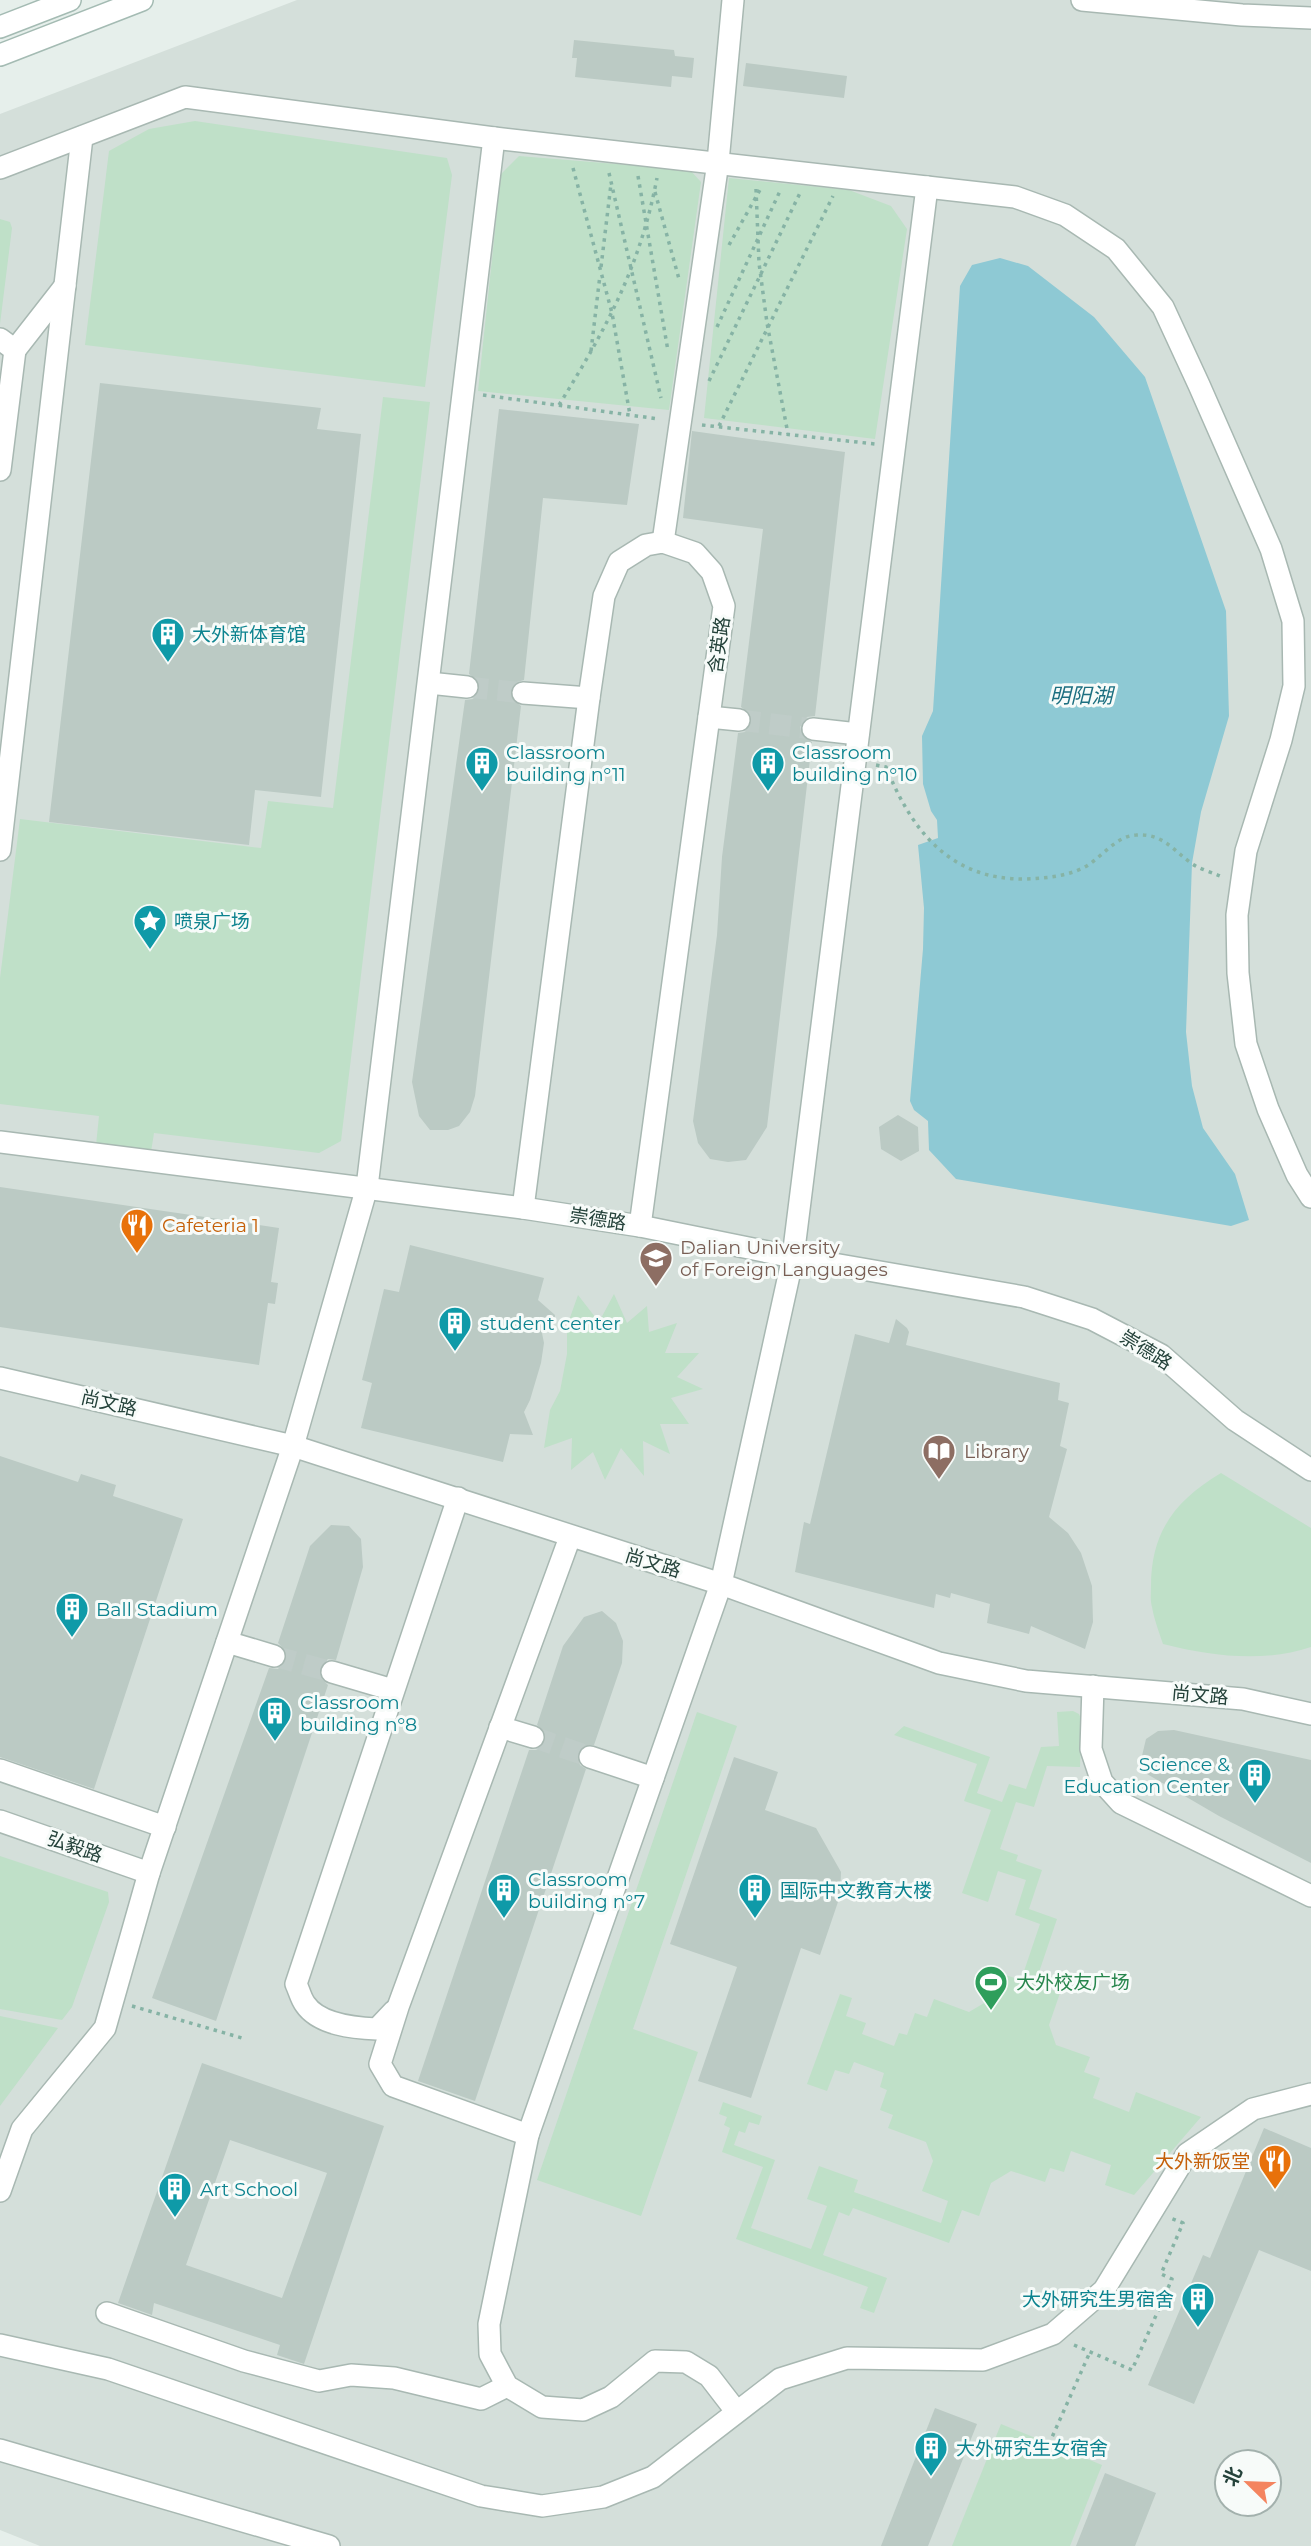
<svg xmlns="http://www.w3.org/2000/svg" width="1311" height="2546" viewBox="0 0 1311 2546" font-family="Montserrat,'Noto Sans SC',sans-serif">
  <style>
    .built { fill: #d4dfda; fill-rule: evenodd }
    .green { fill: #bfe0c8 }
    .water { fill: #8ec9d4 }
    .building { fill: #bbcac4; fill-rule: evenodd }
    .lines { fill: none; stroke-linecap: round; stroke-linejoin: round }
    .street-tunnel { stroke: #bfccc8; stroke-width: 21; stroke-dasharray: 21 10; stroke-linecap: butt }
    .street-casing { stroke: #a8b8b2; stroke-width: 24 }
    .secondary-casing { stroke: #a4bbb3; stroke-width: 24 }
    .path { stroke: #86b3a5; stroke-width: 3.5; stroke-dasharray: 3.5 5; stroke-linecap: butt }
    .street { stroke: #fff; stroke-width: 21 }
    .secondary { stroke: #fff; stroke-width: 21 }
    .labels { text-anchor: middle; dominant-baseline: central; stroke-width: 6; stroke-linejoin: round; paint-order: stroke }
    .culture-label { font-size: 19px; fill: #0d838f; stroke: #f7fbf9; text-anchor: start }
    .street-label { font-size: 19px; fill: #24423a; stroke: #f7fbf9 }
    .food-label { font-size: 19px; fill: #c56008; stroke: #f7fbf9; text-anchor: start }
    .education-label { font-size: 19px; fill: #785e54; stroke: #f7fbf9; text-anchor: start }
    .leisure-label { font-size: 19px; fill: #27864d; stroke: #f7fbf9; text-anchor: start }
    .water-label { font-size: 21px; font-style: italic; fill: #1c6f80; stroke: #f7fbf9 }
  </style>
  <rect width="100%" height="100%" fill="#e6efeb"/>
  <path class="built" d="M297 0H1311V2546H40L0 2530V114ZM1227 2462H1269V2504H1227Z"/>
  <g class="green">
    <polygon points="195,121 447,158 452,175 425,387 85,345 109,151 149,129"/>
    <polygon points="519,156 690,170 701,182 669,410 478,391 501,174"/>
    <polygon points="729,178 849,190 891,206 907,229 875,439 704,418"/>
    <polygon points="0,219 10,222 12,228 0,324"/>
    <polygon points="383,397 430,402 341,1141 319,1153 154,1133 151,1152 96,1145 99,1116 0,1104 0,978 20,819 261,848 268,801 333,808"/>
    <polygon points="614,1294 627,1323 647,1306 649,1332 677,1323 665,1353 699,1353 677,1377 703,1389 671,1398 689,1424 660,1424 670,1454 643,1441 644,1476 621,1448 605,1480 593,1452 571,1470 572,1438 544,1448 550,1410 560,1391 567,1354 567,1326 578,1295 599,1322"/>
    <path d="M1221 1473 1311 1528V1647C1263 1663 1211 1656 1163 1644 1159 1632 1154 1619 1152 1607 1150 1600 1151 1593 1151 1586 1151 1531 1176 1500 1221 1473Z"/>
    <polygon points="1073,1711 1079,1714 1082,1721 1080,1767 1047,1766 1034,1807 1016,1802 1000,1849 1018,1855 1016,1861 1042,1870 1029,1909 1057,1919 1035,1984 1060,1993 1049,2025 1056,2045 1090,2057 1084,2072 1100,2078 1093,2098 1129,2112 1136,2092 1201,2117 1134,2195 1105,2185 1111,2165 1071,2151 1064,2172 1050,2168 1045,2182 1011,2171 991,2183 979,2216 962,2210 949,2243 853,2208 849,2216 839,2212 823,2255 887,2278 874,2313 860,2308 868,2287 736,2239 763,2167 722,2152 730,2128 724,2125 727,2117 719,2114 723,2102 762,2116 759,2125 749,2122 745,2133 739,2131 734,2145 775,2160 751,2228 811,2249 827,2206 807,2199 819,2166 858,2180 854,2192 941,2223 948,2201 922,2191 933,2161 926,2142 888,2128 893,2115 880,2110 887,2090 880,2087 884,2073 854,2062 849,2074 835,2070 827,2091 807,2084 840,1994 852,1998 846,2016 866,2023 862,2034 894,2046 899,2033 907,2035 915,2013 927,2017 934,1999 969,2012 991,1999 999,1973 1021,1980 1040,1924 1015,1915 1026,1880 998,1871 988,1902 962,1893 991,1810 964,1801 977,1764 894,1735 904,1726 990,1757 977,1793 1002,1802 1009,1784 1026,1789 1041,1747 1059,1746 1057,1712"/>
    <polygon points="697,1712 737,1726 633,2029 698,2052 641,2216 537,2180"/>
    <polygon points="0,1856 108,1892 109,1902 72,2007 62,2020 0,2009"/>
    <polygon points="0,2016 58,2028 0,2106"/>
    <polygon points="1001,2424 1102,2465 1070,2546 952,2546"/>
  </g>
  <polygon class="water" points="1000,258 1028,266 1094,317 1145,377 1226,611 1229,716 1201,812 1192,863 1186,1032 1192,1086 1203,1128 1235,1174 1249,1220 1231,1226 956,1179 929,1150 928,1121 914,1110 910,1101 923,949 924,908 918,845 938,838 937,820 931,811 923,784 922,736 933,711 960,286 972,265"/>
  <g class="building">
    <polygon points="574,40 674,50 675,56 694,58 692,78 672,76 671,87 575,77 577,58 572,58"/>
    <polygon points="746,63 847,76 844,98 743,86"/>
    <polygon points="100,383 321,408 317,429 361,434 321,797 255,790 249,845 49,822"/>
    <polygon points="499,409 639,424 627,505 543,498 524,680 517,682 510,691 512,699 521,706 475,1096 470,1112 459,1126 448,1130 430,1130 419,1116 412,1082 465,700 473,699 480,689 479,681 469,674"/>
    <polygon points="692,431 845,452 815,716 807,717 800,727 801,735 812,742 767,1127 746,1160 728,1162 710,1159 698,1143 693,1121 717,935 722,857 738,733 745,732 752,722 751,714 741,707 763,529 683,518"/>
    <polygon points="898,1115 918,1127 919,1151 901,1161 881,1149 879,1127"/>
    <polygon points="0,1187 279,1228 271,1282 278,1283 275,1304 268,1303 259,1365 0,1327"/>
    <polygon points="410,1245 544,1278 538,1300 555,1315 555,1323 542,1333 544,1343 541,1363 530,1400 524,1412 533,1435 510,1434 503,1462 361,1428 372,1383 362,1380 384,1289 399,1292"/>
    <polygon points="896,1319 907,1328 909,1332 906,1345 1060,1383 1058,1400 1069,1403 1060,1446 1067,1449 1049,1517 1068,1533 1081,1553 1092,1586 1093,1622 1085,1649 1031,1626 1029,1634 987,1623 990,1604 951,1593 950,1598 936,1594 934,1608 795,1572 804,1522 810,1524 855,1334 889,1343"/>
    <polygon points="0,1456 78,1482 81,1474 116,1485 113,1496 183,1519 94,1789 0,1757"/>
    <polygon points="331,1525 349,1526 361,1539 363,1567 336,1660 328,1659 320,1668 319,1676 328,1685 216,2021 152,1998 269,1668 278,1669 286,1660 287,1652 278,1643 310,1546"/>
    <polygon points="602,1611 616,1623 623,1641 622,1663 594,1745 582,1747 577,1754 580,1765 586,1769 475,2101 418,2081 529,1750 537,1750 545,1741 546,1733 537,1725 563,1646 584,1617"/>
    <polygon points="1174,1730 1311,1760 1311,1863 1219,1816 1147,1774 1141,1760 1146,1739 1158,1731"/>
    <polygon points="734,1757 778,1772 765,1810 816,1828 841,1872 840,1896 820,1955 801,1948 751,2098 698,2081 737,1967 670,1944"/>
    <path d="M202 2063 384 2126 304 2364 277 2355 280 2345 154 2303 152 2315 118 2303ZM230 2140 327 2173 282 2298 186 2265Z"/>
    <polygon points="1264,2128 1311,2148 1311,2271 1259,2250 1194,2404 1148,2385 1203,2255 1210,2258"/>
    <polygon points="935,2408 977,2424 928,2546 881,2546"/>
    <polygon points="1105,2473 1156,2493 1135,2546 1076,2546"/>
  </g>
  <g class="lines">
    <g class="street-tunnel">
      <polyline points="467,687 523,693"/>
      <polyline points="739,720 813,729"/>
      <polyline points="274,1656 332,1672"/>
      <polyline points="533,1737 590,1757"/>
    </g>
    <defs>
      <g id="street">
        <polyline points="1082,0 1242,15 1311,18"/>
        <polyline points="0,168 185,97 494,138 1015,197 1065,215 1116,249 1163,307 1199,385 1271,549 1293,621 1294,686 1281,740 1246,851 1237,915 1238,973 1246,1044 1268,1109 1297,1175 1311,1197"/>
        <polyline points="0,339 15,350 65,286"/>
        <polyline points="0,470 15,350"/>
        <polyline points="663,542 718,162 733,0"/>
        <polyline points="429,683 467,687"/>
        <polyline points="523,693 589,698"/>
        <polyline points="709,717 739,720"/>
        <polyline points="813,729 858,734"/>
        <polyline points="0,850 82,137"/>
        <polyline points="0,1142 523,1208 640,1226 793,1257 1024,1297 1092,1319 1161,1355 1235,1420 1311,1470"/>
        <polyline points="523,1208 589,698 604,596 619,562 646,545 663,542 695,553 712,572 724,606 640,1226"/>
        <polyline points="0,1378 293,1446 721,1584 939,1663 1026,1681 1243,1699 1311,1714"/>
        <polyline points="227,1642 274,1656"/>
        <polyline points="332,1672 393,1690"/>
        <polyline points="1093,1686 1091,1749 1102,1782 1121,1803 1311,1896"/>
        <polyline points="500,1727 533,1737"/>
        <polyline points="590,1757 653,1778"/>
        <polyline points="0,1770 165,1827"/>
        <polyline points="0,1821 149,1873"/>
        <path d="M394 2011 377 2029C354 2028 319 2025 305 2004 301 1999 299 1990 296 1984L458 1498"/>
        <polyline points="528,2135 393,2086 380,2064 398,2007 570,1537"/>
        <polyline points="0,2191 22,2129 105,2028 149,1873 293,1446 367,1187 494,138"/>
        <polyline points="107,2313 244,2361 319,2381 351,2375 394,2378 481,2399 507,2386"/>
        <polyline points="0,2345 108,2369 481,2496 542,2506 603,2497 653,2477 780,2379 847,2358 983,2360 1053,2334 1104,2290 1187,2154 1253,2109 1311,2094"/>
        <polyline points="736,2411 709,2376 686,2362 655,2361 611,2397 583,2410 542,2407 507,2386 490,2354 489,2324 528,2135 721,1584 793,1257 927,187"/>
        <polyline points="0,2450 329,2546"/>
      </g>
      <g id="secondary">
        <polyline points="0,27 70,0"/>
        <polyline points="0,55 142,0"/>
      </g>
    </defs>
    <use href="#street" class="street-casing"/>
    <use href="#secondary" class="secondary-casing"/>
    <g class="path">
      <polyline points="573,168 612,313 630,415"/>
      <polyline points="609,173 661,398"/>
      <polyline points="638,176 668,351"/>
      <polyline points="756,189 759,263 767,323 788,434"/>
      <polyline points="655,192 679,279"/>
      <polyline points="729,245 761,188"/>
      <polyline points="601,267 611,184"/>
      <polyline points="717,327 780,191"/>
      <polyline points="591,351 600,275"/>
      <polyline points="709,381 800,193"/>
      <polyline points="483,395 659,419"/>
      <path d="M559 405C606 329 640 267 657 178"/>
      <polyline points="702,425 875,444"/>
      <polyline points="719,426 833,196"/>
      <path d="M876 765 886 767C912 831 950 880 1025 879 1045 878 1064 877 1083 868 1101 859 1115 836 1136 835 1162 833 1172 849 1191 863 1199 869 1211 872 1220 876"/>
      <polyline points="132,2006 242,2038"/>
      <polyline points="1074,2345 1132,2370 1172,2279 1161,2274 1183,2223 1170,2218"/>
      <polyline points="1049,2444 1090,2352"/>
    </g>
    <use href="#street" class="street"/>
    <use href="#secondary" class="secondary"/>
  </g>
  <defs>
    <symbol id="building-pin" viewBox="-11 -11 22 30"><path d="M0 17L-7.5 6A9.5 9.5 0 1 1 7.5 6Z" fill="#0f9aa8" stroke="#f7fbf9"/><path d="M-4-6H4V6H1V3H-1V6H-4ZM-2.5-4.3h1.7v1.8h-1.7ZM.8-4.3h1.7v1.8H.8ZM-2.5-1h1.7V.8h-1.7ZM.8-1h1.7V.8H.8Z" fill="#fff"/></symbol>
    <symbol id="sight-pin" viewBox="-11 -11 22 30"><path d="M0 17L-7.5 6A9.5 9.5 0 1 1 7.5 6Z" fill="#0f9aa8" stroke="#f7fbf9"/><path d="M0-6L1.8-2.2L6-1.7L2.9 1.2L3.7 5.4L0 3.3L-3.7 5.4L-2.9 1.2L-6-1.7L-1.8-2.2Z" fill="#fff"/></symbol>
    <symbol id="restaurant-pin" viewBox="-11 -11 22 30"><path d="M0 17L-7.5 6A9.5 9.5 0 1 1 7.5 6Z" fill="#e8710a" stroke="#f7fbf9"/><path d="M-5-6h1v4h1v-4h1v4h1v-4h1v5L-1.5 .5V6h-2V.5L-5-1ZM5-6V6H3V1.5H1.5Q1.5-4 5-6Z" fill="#fff"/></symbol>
    <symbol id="university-pin" viewBox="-11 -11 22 30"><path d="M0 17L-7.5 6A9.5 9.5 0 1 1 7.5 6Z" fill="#8d6e63" stroke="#f7fbf9"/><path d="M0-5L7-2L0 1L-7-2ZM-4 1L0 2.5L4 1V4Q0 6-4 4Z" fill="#fff"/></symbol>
    <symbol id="library-pin" viewBox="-11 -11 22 30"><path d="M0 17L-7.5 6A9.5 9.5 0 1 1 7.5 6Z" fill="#8d6e63" stroke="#f7fbf9"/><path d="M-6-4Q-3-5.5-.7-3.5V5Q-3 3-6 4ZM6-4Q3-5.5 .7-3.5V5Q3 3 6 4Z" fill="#fff"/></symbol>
    <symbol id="stadium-pin" viewBox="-11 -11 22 30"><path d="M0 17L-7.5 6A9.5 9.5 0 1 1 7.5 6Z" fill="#2e9e5b" stroke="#f7fbf9"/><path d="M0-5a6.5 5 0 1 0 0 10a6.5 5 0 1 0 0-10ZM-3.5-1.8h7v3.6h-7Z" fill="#fff"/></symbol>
  </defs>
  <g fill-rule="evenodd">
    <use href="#building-pin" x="149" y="615" width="38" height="52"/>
    <use href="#building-pin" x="463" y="744" width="38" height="52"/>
    <use href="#building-pin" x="749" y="744" width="38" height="52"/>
    <use href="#sight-pin" x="131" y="902" width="38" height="52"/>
    <use href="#restaurant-pin" x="118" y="1206" width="38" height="52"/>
    <use href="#university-pin" x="637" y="1239" width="38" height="52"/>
    <use href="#building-pin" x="436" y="1304" width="38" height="52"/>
    <use href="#library-pin" x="920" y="1432" width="38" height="52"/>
    <use href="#building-pin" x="53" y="1590" width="38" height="52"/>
    <use href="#building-pin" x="256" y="1694" width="38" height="52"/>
    <use href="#building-pin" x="1236" y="1756" width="38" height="52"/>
    <use href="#building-pin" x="485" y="1871" width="38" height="52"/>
    <use href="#building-pin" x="736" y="1871" width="38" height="52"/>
    <use href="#stadium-pin" x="972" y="1963" width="38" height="52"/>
    <use href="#restaurant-pin" x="1256" y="2142" width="38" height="52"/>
    <use href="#building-pin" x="156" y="2170" width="38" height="52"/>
    <use href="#building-pin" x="1179" y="2280" width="38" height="52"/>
    <use href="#building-pin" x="912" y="2429" width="38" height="52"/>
  </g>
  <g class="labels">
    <g class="culture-label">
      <text x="192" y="634">大外新体育馆</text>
      <text x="506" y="752">Classroom<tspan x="506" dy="22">building n°11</tspan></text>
      <text x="792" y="752">Classroom<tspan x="792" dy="22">building n°10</tspan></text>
      <text x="174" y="921">喷泉广场</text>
      <text x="480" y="1323">student center</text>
      <text x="96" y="1609">Ball Stadium</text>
      <text x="300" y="1702">Classroom<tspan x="300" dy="22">building n°8</tspan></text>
      <text x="1230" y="1764" text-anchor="end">Science &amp;<tspan x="1230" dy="22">Education Center</tspan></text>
      <text x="528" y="1879">Classroom<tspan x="528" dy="22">building n°7</tspan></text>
      <text x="780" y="1890">国际中文教育大楼</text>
      <text x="200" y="2189">Art School</text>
      <text x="1174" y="2299" text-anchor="end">大外研究生男宿舍</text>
      <text x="956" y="2448">大外研究生女宿舍</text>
    </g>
    <g class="street-label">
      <text transform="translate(719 645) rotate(-82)">含英路</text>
      <text transform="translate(598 1219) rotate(9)">崇德路</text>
      <text transform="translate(1146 1350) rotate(32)">崇德路</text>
      <text transform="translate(109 1403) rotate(13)">尚文路</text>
      <text transform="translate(653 1563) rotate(17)">尚文路</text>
      <text transform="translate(1200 1695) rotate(5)">尚文路</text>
      <text transform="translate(75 1847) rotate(19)">弘毅路</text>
    </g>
    <g class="food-label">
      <text x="162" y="1225">Cafeteria 1</text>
      <text x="1250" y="2161" text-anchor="end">大外新饭堂</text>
    </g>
    <g class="education-label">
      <text x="680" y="1247">Dalian University<tspan x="680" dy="22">of Foreign Languages</tspan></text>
      <text x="964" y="1451">Library</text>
    </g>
    <g class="leisure-label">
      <text x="1016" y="1982">大外校友广场</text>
    </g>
    <g class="water-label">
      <text x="1081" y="695">明阳湖</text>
    </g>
  </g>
  <g transform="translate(1248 2483) rotate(293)"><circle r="33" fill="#f7fbf9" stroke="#a3b1ad" stroke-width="2"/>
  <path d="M0-5L12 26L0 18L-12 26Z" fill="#f4845f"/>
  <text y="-10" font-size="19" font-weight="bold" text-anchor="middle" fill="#24423a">北</text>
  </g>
</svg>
